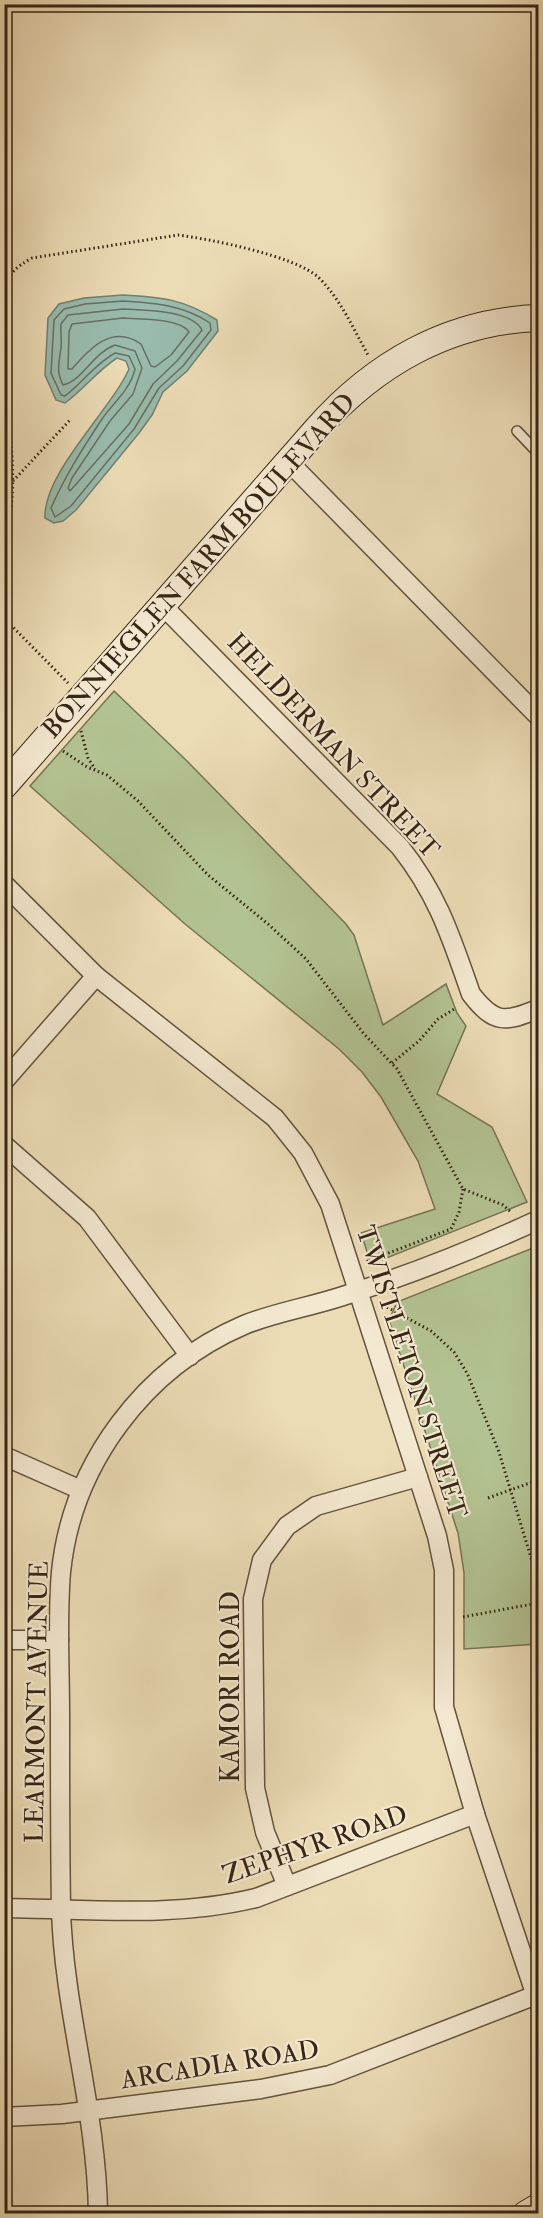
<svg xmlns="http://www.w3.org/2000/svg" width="543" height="2218" viewBox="0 0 543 2218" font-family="'IM FELL Double Pica',serif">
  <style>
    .green { fill: #b3c292; stroke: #757454; stroke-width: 1.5 }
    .water { fill: #99bcae; stroke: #728071; stroke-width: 1.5 }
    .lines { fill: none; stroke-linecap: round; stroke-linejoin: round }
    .shore { stroke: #687062; stroke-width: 1.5 }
    .lane-casing { stroke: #64533d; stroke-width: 12 }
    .street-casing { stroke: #64533d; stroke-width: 21 }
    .secondary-casing { stroke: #372515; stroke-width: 28 }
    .path { stroke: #372515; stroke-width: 3; stroke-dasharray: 1.5 3; stroke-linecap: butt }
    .lane { stroke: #f3e8d0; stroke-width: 9 }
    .street { stroke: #f3e8d0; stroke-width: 18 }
    .secondary { stroke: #f3e8d0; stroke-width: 26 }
    .labels { text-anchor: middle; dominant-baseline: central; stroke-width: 4.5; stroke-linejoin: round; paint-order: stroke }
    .street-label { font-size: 26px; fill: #372515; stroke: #f3e8d0 }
  </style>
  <rect width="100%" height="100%" fill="#ecdcb6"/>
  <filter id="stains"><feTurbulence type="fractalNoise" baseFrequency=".00333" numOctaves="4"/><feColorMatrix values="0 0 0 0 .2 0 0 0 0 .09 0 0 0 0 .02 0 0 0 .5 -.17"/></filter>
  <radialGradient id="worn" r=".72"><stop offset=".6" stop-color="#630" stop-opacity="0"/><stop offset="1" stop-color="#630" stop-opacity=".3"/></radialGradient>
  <g class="green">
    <polygon points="114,691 187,761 346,924 354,935 383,1025 446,984 457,1013 466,1026 437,1094 492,1127 527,1202 374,1263 370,1261 361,1233 435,1209 418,1161 381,1097 362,1072 339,1049 185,924 30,786"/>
    <polygon points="538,1246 538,1644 464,1649 464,1573 458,1533 389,1320 397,1302"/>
  </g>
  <path class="water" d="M123 295C162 297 183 299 217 320L218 331 187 371 163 392 152 415 139 433 76 510 63 521 54 523 45 518C43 473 111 410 129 369L126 361 117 358C98 370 84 389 65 403L56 400 45 375 48 318 59 304 84 298Z"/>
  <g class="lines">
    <g class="shore">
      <path d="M123 301C155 303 183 305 210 323L211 330 183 366 159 388 134 429 71 506 55 517 51 508C65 476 83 448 102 419 114 402 130 390 135 369L129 356 115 353C95 364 83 382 65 396L61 395 51 373 54 320 64 309 85 304Z"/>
      <path d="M123 309C144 310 191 310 202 330L177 361 153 384 129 424 70 491 68 488 72 478 110 421 133 394 142 368 135 351 115 345C93 353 82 381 63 385 56 372 59 362 61 348 62 340 60 332 61 324L68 315Z"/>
      <path d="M123 318C139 319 180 318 189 332L171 355 155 367 151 366 141 344C112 324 90 348 72 369H68L69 332 72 324Z"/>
    </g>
    <defs>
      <polyline id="lane" points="517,431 538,453"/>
      <g id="street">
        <polyline points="288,461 538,716"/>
        <path d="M162 605 400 847C438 895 451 937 471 994 495 1025 505 1022 538 1009"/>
        <polyline points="4,884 96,976 275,1118 303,1153 330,1204 437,1536 444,1570 444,1707 475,1814 538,2002"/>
        <polyline points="4,1081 96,976"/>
        <polyline points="4,1145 87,1218 190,1356"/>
        <polyline points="4,1456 81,1490"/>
        <polyline points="4,1640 59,1640"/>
        <polyline points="287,1886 265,1832 255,1788 253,1599 262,1560 287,1526 316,1506 418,1477"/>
        <path d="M4 1908C88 1909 174 1918 256 1898L475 1814"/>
        <polyline points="4,2117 62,2114 261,2089 330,2075 536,1995"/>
        <path d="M98 2214C97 2111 64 2012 61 1910 60 1844 60 1779 60 1714 60 1667 57 1619 61 1572 72 1464 144 1368 244 1325 276 1312 310 1307 343 1296 409 1275 475 1249 538 1220"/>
      </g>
      <g id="secondary">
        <path d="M4 786 316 430C374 364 449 321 538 318"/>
        <polyline points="526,2214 538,2207"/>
      </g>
    </defs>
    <use href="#lane" class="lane-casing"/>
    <use href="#street" class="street-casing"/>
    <use href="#secondary" class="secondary-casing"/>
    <g class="path">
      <path d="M4 292C8 273 16 267 32 258L178 235C210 239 295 256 318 277 340 298 353 328 368 355"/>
      <polyline points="4,318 4,332"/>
      <path d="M4 384C10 435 20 491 4 542"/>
      <polyline points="13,481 70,420"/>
      <polyline points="4,618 68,683"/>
      <polyline points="81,731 88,758 95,769"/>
      <polyline points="63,751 87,767 107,775 138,801 208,875 268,924 306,959 364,1034 397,1069 463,1189 503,1205 511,1212"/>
      <polyline points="392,1063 419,1041 438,1019 456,1008"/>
      <polyline points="370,1266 368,1261 451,1229 459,1212 463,1189"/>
      <polyline points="383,1305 431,1331 454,1352 467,1373 499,1452 538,1581"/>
      <polyline points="488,1498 538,1480"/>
      <polyline points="463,1617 538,1603"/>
    </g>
    <use href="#lane" class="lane"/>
    <use href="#street" class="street"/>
    <use href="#secondary" class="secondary"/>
  </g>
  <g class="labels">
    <g class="street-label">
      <text transform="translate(199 566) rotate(-48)">BONNIEGLEN FARM BOULEVARD</text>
      <text transform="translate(333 746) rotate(47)">HELDERMAN STREET</text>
      <text transform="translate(411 1372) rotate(72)">TWISTLETON STREET</text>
      <text transform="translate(231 1687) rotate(-90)">KAMORI ROAD</text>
      <text transform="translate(37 1702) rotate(-89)">LEARMONT AVENUE</text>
      <text transform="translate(315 1845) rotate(-19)">ZEPHYR ROAD</text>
      <text transform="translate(220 2065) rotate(-9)">ARCADIA ROAD</text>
    </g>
  </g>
  <rect width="543" height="2218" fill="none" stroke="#ecdcb6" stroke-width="24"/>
  <rect x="6" y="6" width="531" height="2206" fill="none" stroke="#372515" stroke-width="3"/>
  <rect x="12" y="12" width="519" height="2194" fill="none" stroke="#372515" stroke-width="1.5"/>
  <rect width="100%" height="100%" filter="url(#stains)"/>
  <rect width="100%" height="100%" fill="url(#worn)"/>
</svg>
